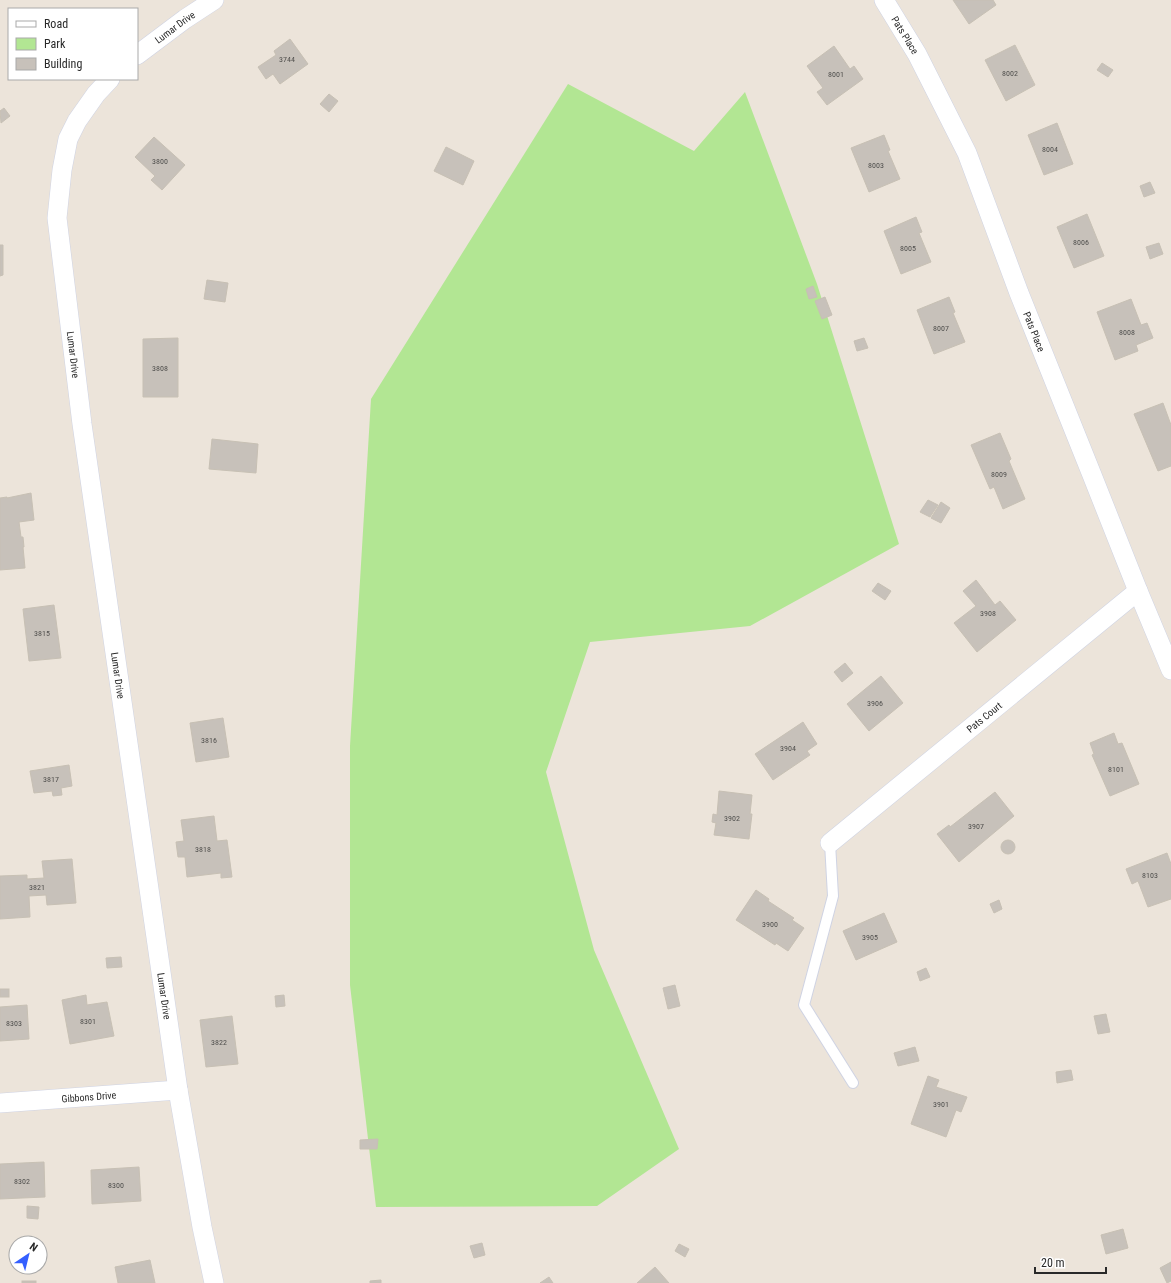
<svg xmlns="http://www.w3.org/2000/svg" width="1171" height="1283" viewBox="0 0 1171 1283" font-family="'Roboto Condensed',sans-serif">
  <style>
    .green { fill: #b2e693 }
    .building { fill: #c7c1ba; stroke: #c7c0b4 }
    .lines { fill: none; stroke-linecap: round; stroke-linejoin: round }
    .service-casing { stroke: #cfd3e3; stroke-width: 12 }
    .minor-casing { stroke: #cfd3e3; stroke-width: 20 }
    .service { stroke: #fff; stroke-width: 10 }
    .minor { stroke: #fff; stroke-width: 19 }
    .labels { text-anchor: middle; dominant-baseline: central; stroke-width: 3; stroke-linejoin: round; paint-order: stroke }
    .number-label { font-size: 8px; fill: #504f4d }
    .street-label { font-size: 10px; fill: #292929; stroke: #fff }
  </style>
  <rect width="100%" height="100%" fill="#ece4da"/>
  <polygon class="green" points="568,84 694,151 745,92 817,284 899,544 750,626 590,642 546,772 594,950 679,1149 597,1206 376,1207 350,985 350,746 371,399"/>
  <g class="building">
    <polygon points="953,0 993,0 996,5 969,24"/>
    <polygon points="290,39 308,64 280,84 273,74 266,79 258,67 276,55 274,51"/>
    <polygon points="1015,45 1035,85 1006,101 985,60"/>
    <polygon points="834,46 850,69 854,66 863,79 827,105 817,92 823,88 807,66"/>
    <polygon points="1102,63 1113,70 1108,77 1097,70"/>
    <polygon points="329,94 338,101 329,112 320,104"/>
    <polygon points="4,108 10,116 1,123 0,111"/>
    <polygon points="1057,123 1073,164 1044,175 1028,135"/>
    <polygon points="884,135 890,150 888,151 900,179 869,192 851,148"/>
    <polygon points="154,137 185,165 162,190 151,180 155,176 135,157"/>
    <polygon points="446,147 474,161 463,185 434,171"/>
    <polygon points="1150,182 1155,193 1144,197 1140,186"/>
    <polygon points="1087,214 1104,256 1074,268 1057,227"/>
    <polygon points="916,217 922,232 919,233 931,262 901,274 884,231"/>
    <polygon points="1159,243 1163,254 1150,259 1146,247"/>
    <polygon points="0,245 3,245 3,275 0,276"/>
    <polygon points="207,280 228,283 225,302 204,299"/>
    <polygon points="813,286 817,297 809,299 806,289"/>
    <polygon points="825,297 832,315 822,319 815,301"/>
    <polygon points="949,297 955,312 953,313 965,342 934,354 917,310"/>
    <polygon points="1131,299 1141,325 1147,323 1153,338 1136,345 1138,351 1115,360 1097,312"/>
    <polygon points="178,338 178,397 143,397 143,339"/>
    <polygon points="864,338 868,348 857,351 854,341"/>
    <polygon points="1163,403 1171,425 1171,466 1158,471 1134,414"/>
    <polygon points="1000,433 1011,459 1009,461 1025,499 1003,509 994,487 990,489 971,445"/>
    <polygon points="212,439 258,444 256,473 209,469"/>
    <polygon points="31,493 34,520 19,522 21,537 23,537 24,547 23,547 25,568 0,570 0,498 7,497 7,498"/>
    <polygon points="928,500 938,505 930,517 920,512"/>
    <polygon points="941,502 950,508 941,523 931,518"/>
    <polygon points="976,580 995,605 1000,601 1016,620 977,652 954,623 976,606 963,591"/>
    <polygon points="878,583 891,591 885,600 872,591"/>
    <polygon points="54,605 61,658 29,661 23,609"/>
    <polygon points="845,663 853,673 842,682 834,672"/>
    <polygon points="881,676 903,703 869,731 847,704"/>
    <polygon points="223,718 229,757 196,762 190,723"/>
    <polygon points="803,722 817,744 807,751 810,755 773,780 755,754"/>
    <polygon points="1114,733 1118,744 1122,743 1139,784 1110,796 1092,755 1094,754 1090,743"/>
    <polygon points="69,765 72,786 61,788 62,795 53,796 52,791 34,793 30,771"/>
    <polygon points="719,791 752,795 750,814 752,814 749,839 714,835 716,823 712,822 713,814 717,815"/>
    <polygon points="995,792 1014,816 959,862 937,834 949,825 950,827"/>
    <polygon points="214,816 217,841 227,840 232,877 221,878 221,873 187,877 185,857 178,857 176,842 184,841 181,820"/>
    <circle cx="1008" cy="847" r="7"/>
    <polygon points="1167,853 1171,864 1171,899 1148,907 1138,881 1132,884 1126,869"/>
    <polygon points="72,859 76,903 47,905 46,895 29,896 30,917 0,919 0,876 27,875 27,879 44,878 42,861"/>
    <polygon points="756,890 769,899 768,901 794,918 792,920 804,928 788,951 776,943 775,945 736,920"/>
    <polygon points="999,900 1002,909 994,913 990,904"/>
    <polygon points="884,913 897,942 856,960 843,931"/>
    <polygon points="121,957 122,967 107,968 106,958"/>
    <polygon points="926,968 930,977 920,981 917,972"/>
    <polygon points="675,985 680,1006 668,1009 663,988"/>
    <rect x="0" y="989" width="9" height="8"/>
    <polygon points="86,995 87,1005 107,1002 114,1036 70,1044 62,1000"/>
    <polygon points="284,995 285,1006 276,1007 275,996"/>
    <polygon points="27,1005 29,1039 0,1041 0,1007"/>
    <polygon points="1106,1014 1110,1032 1098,1034 1094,1016"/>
    <polygon points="232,1016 238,1064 206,1067 200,1020"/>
    <polygon points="915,1047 919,1061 898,1066 894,1053"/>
    <polygon points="1071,1070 1073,1080 1057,1083 1056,1072"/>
    <polygon points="928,1076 939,1080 936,1087 967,1097 961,1112 956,1110 946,1137 911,1124"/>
    <polygon points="378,1139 377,1149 360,1149 360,1140"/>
    <polygon points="44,1162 45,1197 0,1199 0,1164"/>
    <polygon points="139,1167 141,1201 92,1204 91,1170"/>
    <polygon points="27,1206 39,1207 38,1219 27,1218"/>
    <polygon points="1123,1229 1128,1248 1106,1254 1101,1235"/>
    <polygon points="482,1243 485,1255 474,1258 470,1246"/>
    <polygon points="679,1244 689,1249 685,1257 675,1251"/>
    <polygon points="150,1260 155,1283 118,1283 115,1267"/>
    <polygon points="1171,1262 1171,1281 1167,1283 1160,1268"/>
    <polygon points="655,1267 669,1283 637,1283"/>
    <polygon points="549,1277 553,1283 540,1283"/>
    <polygon points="381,1280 381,1283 370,1283 370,1281"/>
    <rect x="22" y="1281" width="14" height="2"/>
  </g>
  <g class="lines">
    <defs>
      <polyline id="service" points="830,843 833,896 804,1005 853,1083"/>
      <g id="minor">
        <path id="s1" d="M884 0 917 54 967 153 1019 293 1092 475 1138 591 1171 670"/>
        <path id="s2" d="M137 55 185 19 214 0"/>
        <path id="s3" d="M110 79 96 94 77 121 68 139 62 170 57 218 82 424 178 1090 202 1227 214 1283"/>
        <path id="s4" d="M830 843 1138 591"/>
        <path id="s5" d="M0 1103 178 1090"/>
      </g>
    </defs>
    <use href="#service" class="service-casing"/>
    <use href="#minor" class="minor-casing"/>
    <use href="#service" class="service"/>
    <use href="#minor" class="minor"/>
  </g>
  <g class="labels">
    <g class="number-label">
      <text x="287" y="59">3744</text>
      <text x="1010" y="73">8002</text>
      <text x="836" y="74">8001</text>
      <text x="1050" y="149">8004</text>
      <text x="160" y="161">3800</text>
      <text x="876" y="165">8003</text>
      <text x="1081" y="242">8006</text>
      <text x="908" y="248">8005</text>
      <text x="941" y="328">8007</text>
      <text x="1127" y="332">8008</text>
      <text x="160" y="368">3808</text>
      <text x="999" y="474">8009</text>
      <text x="988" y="613">3908</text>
      <text x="42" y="633">3815</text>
      <text x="875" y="703">3906</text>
      <text x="209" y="740">3816</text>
      <text x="788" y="748">3904</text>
      <text x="1116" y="769">8101</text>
      <text x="51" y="779">3817</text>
      <text x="732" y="818">3902</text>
      <text x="976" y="826">3907</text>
      <text x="203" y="849">3818</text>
      <text x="1150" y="875">8103</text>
      <text x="37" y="887">3821</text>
      <text x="770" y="924">3900</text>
      <text x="870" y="937">3905</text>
      <text x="88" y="1021">8301</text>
      <text x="14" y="1023">8303</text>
      <text x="219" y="1042">3822</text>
      <text x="941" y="1104">3901</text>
      <text x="22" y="1181">8302</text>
      <text x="116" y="1185">8300</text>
    </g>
    <g class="street-label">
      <text stroke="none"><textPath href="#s2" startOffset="47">Lumar Drive</textPath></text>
      <text stroke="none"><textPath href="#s1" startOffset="41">Pats Place</textPath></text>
      <text stroke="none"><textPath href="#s1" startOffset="365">Pats Place</textPath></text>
      <text stroke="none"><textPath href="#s3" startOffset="291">Lumar Drive</textPath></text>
      <text stroke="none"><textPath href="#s3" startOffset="615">Lumar Drive</textPath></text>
      <text stroke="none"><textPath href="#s4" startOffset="199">Pats Court</textPath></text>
      <text stroke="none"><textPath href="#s3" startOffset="939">Lumar Drive</textPath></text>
      <text stroke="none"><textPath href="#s5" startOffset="89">Gibbons Drive</textPath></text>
    </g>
  </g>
  <rect x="8" y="8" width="130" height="72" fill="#ffffff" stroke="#a9a9a9"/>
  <rect x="16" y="21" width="20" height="6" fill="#ffffff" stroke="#a9a9a9"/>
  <text x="44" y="28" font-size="12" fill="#292929">Road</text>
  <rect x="16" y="38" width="20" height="12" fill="#b2e693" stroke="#a9a9a9"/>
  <text x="44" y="48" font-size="12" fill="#292929">Park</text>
  <rect x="16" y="58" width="20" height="12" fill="#c7c1ba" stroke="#a9a9a9"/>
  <text x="44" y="68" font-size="12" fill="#292929">Building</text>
  <g transform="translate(28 1255) rotate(35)"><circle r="19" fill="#ffffff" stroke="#a9a9a9"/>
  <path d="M0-3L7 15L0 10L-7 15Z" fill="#345fff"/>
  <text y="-6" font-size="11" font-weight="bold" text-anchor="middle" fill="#292929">N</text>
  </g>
  <path d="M1035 1267v6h71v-6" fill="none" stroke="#292929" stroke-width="2"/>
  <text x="1041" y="1267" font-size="12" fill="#292929" stroke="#ffffff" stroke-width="3" paint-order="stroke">20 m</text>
</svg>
